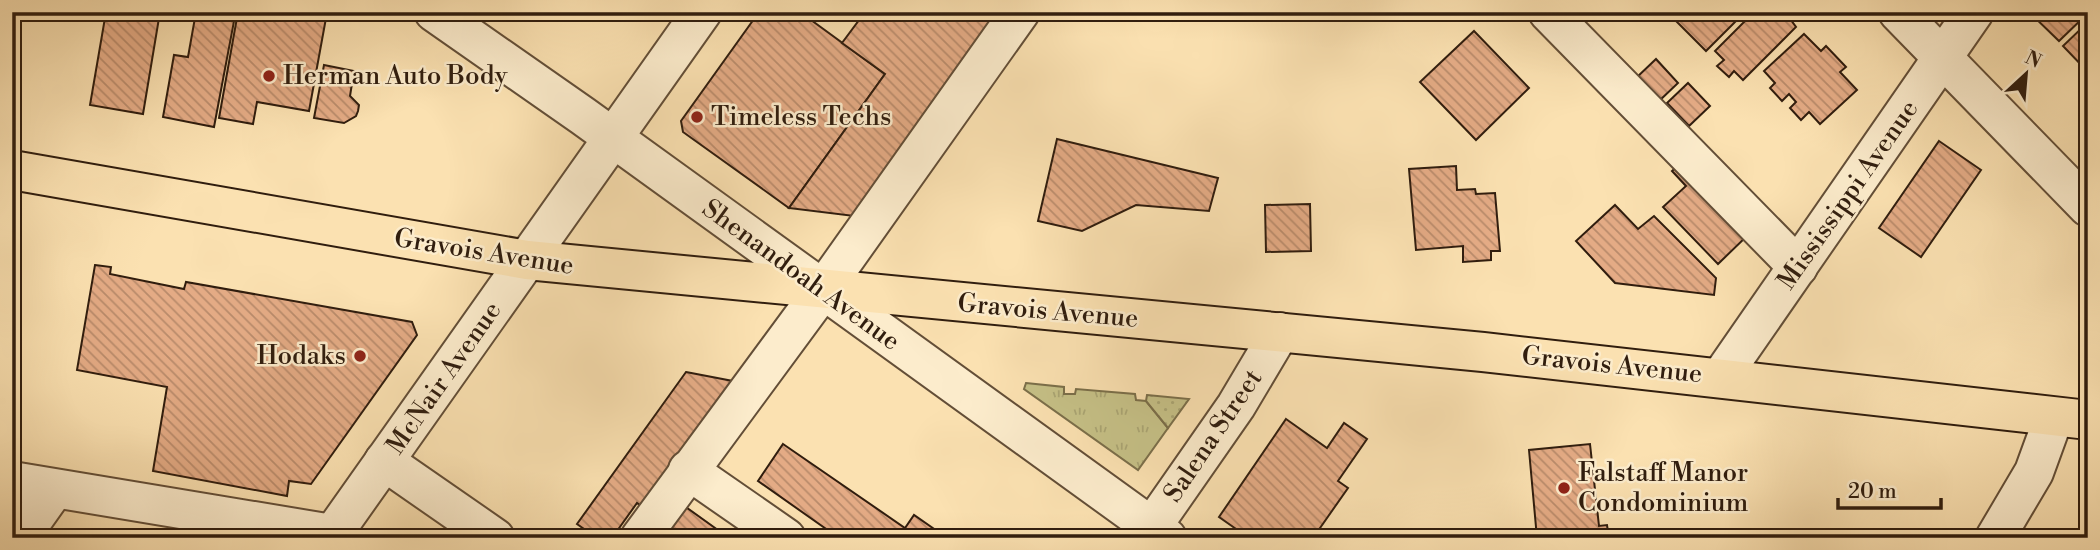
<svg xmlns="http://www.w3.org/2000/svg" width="2100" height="550" viewBox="0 0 2100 550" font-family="'Libre Bodoni',serif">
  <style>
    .grass { fill: url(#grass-tufts); stroke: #7b6f4a; stroke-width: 2 }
    .garden { fill: url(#garden-dots); stroke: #7b6f4a; stroke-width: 2 }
    .building { fill: url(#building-back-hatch); stroke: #301d0e; stroke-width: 2 }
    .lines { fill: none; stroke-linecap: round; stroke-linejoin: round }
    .minor-casing { stroke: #634e37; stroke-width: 42 }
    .major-casing { stroke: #301d0e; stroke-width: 42 }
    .minor { stroke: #fceccc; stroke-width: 38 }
    .major { stroke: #fbe1b1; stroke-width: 38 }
    .poi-dot { fill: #8f2418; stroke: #fceccc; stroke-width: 2.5 }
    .labels { text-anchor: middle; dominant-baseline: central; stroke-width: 5; stroke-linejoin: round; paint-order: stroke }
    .poi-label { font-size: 26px; fill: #301d0e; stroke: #fceccc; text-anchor: start }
    .street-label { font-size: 26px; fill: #301d0e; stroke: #fceccc }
  </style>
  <defs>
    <pattern id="grass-tufts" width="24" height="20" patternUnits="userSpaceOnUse" patternTransform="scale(1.75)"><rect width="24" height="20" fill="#c6c187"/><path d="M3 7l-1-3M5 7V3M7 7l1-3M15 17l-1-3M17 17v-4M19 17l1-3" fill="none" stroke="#aaa573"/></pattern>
    <pattern id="garden-dots" width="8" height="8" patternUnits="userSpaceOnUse" patternTransform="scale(1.75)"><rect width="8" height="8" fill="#c6c187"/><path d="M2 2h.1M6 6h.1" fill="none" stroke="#aaa573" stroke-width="1.8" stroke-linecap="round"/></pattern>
    <pattern id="building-back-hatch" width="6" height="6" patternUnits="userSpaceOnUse" patternTransform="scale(1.75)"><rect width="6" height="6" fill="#e4ab85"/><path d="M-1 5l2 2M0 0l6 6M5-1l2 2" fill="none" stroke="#b98b6b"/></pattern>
  </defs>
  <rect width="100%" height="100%" fill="#fbe1b1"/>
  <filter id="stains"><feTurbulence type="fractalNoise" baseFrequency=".00286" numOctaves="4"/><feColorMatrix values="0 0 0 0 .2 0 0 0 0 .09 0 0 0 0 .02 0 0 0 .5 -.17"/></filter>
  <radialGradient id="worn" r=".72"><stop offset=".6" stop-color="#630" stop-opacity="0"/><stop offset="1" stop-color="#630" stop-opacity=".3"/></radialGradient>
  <polygon class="grass" points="1026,383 1064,387 1064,394 1075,394 1076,389 1135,394 1136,400 1146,401 1168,428 1138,470 1024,389"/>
  <polygon class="garden" points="1147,395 1189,399 1168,428 1146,401"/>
  <g class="building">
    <polygon points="106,12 160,12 143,114 90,105"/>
    <polygon points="196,12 235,16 214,127 163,117 174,55 188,57"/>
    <polygon points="238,12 292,12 326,18 309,111 257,102 253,124 219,118"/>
    <polygon points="759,12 800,12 885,74 789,208 683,132 681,121"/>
    <polygon points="855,12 980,12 991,20 854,216 789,208 885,74 842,43 862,16"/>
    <polygon points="1687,12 1745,12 1706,51 1677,22"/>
    <polygon points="1754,12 1785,12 1796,27 1743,80 1734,71 1729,77 1717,66 1724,60 1715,51"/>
    <polygon points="2029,12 2088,12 2088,13 2059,41"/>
    <polygon points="2088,22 2088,72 2063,46"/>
    <polygon points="1474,31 1529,88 1476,140 1420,82"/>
    <polygon points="1804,34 1821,51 1826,46 1846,67 1840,72 1857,90 1820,124 1809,112 1801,120 1790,108 1796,102 1789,94 1782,101 1770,88 1775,83 1764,71"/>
    <polygon points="1656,59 1678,83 1658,102 1635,79"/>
    <polygon points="324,65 354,71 350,96 359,105 358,111 356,116 344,123 314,118"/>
    <polygon points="1688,83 1710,106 1689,126 1667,103"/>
    <polygon points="1057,139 1218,178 1209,211 1136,205 1082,231 1038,221"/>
    <polygon points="1939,141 1981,170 1921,257 1879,228"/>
    <polygon points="1681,163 1749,234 1718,264 1663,207 1686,186 1672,171"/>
    <polygon points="1456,166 1457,190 1475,189 1476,194 1495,193 1500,251 1491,251 1491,260 1463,262 1463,246 1416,250 1409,169"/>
    <polygon points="1310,204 1311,251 1266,252 1265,205"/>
    <polygon points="1615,205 1638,229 1654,216 1716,278 1714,295 1615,283 1576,241"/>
    <polygon points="95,265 111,267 110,274 184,289 186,282 412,322 417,335 311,484 289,481 287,496 153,471 167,387 77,370"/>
    <polygon points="686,372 738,382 646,510 637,503 612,538 597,538 577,524"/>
    <polygon points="1286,419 1327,448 1344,423 1367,439 1338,481 1348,488 1313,538 1249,538 1219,517"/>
    <polygon points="783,444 905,528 914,515 937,531 932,538 839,538 758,481"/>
    <polygon points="1590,444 1599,526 1607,525 1609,538 1537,538 1529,450"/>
    <polygon points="683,505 729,538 659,538"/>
  </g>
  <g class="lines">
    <defs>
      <g id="minor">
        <polyline points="434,12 583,116 1167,538"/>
        <polyline points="1548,12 1798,267"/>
        <polyline points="1898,12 2088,207"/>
        <polyline points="1721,377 1974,12"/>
        <polyline points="384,461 495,538"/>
        <polyline points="688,470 786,538"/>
        <polyline points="12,481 332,534"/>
        <polyline points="20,538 54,490"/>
        <polyline points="330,538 702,12"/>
        <polyline points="640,538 822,291 1020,12"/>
        <polyline points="1144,538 1236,406 1280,332"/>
        <polyline points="1995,538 2034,472 2054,417"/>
      </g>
      <polyline id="major" points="12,170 527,260 1483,352 2088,420"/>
    </defs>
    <use href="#minor" class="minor-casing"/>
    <use href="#major" class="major-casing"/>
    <use href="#minor" class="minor"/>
    <use href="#major" class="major"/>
  </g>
  <g class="poi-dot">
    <circle cx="269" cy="76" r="7"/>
    <circle cx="697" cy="117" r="7"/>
    <circle cx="360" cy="356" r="7"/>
    <circle cx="1564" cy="488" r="7"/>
  </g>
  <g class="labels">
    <g class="poi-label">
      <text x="283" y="76">Herman Auto Body</text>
      <text x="711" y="117">Timeless Techs</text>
      <text x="346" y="356" text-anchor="end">Hodaks</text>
      <text x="1578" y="473">Falstaff Manor<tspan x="1578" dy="30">Condominium</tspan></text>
    </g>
    <g class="street-label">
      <text transform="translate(1848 195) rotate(-55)">Mississippi Avenue</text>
      <text transform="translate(484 252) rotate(9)">Gravois Avenue</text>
      <text transform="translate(801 275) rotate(36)">Shenandoah Avenue</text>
      <text transform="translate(1048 311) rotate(5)">Gravois Avenue</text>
      <text transform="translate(1612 365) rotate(6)">Gravois Avenue</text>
      <text transform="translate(444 378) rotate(-55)">McNair Avenue</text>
      <text transform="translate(1213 436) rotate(-56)">Salena Street</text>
    </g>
  </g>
  <rect width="2100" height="550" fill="none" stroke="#fbe1b1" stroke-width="42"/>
  <rect x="14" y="14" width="2072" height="522" fill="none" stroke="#301d0e" stroke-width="3.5"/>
  <rect x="21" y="21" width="2058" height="508" fill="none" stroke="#301d0e" stroke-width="2"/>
  <g transform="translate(2026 74) rotate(26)" stroke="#fceccc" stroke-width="5" paint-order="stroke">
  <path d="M0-5L12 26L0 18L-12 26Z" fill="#301d0e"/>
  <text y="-10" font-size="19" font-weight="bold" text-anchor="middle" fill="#301d0e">N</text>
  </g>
  <path d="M1838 498v10h103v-10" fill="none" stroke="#301d0e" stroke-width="3.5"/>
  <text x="1848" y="498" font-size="21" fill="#301d0e" stroke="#fceccc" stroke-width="5" paint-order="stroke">20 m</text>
  <rect width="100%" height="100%" filter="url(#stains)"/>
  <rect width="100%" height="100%" fill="url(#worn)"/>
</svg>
